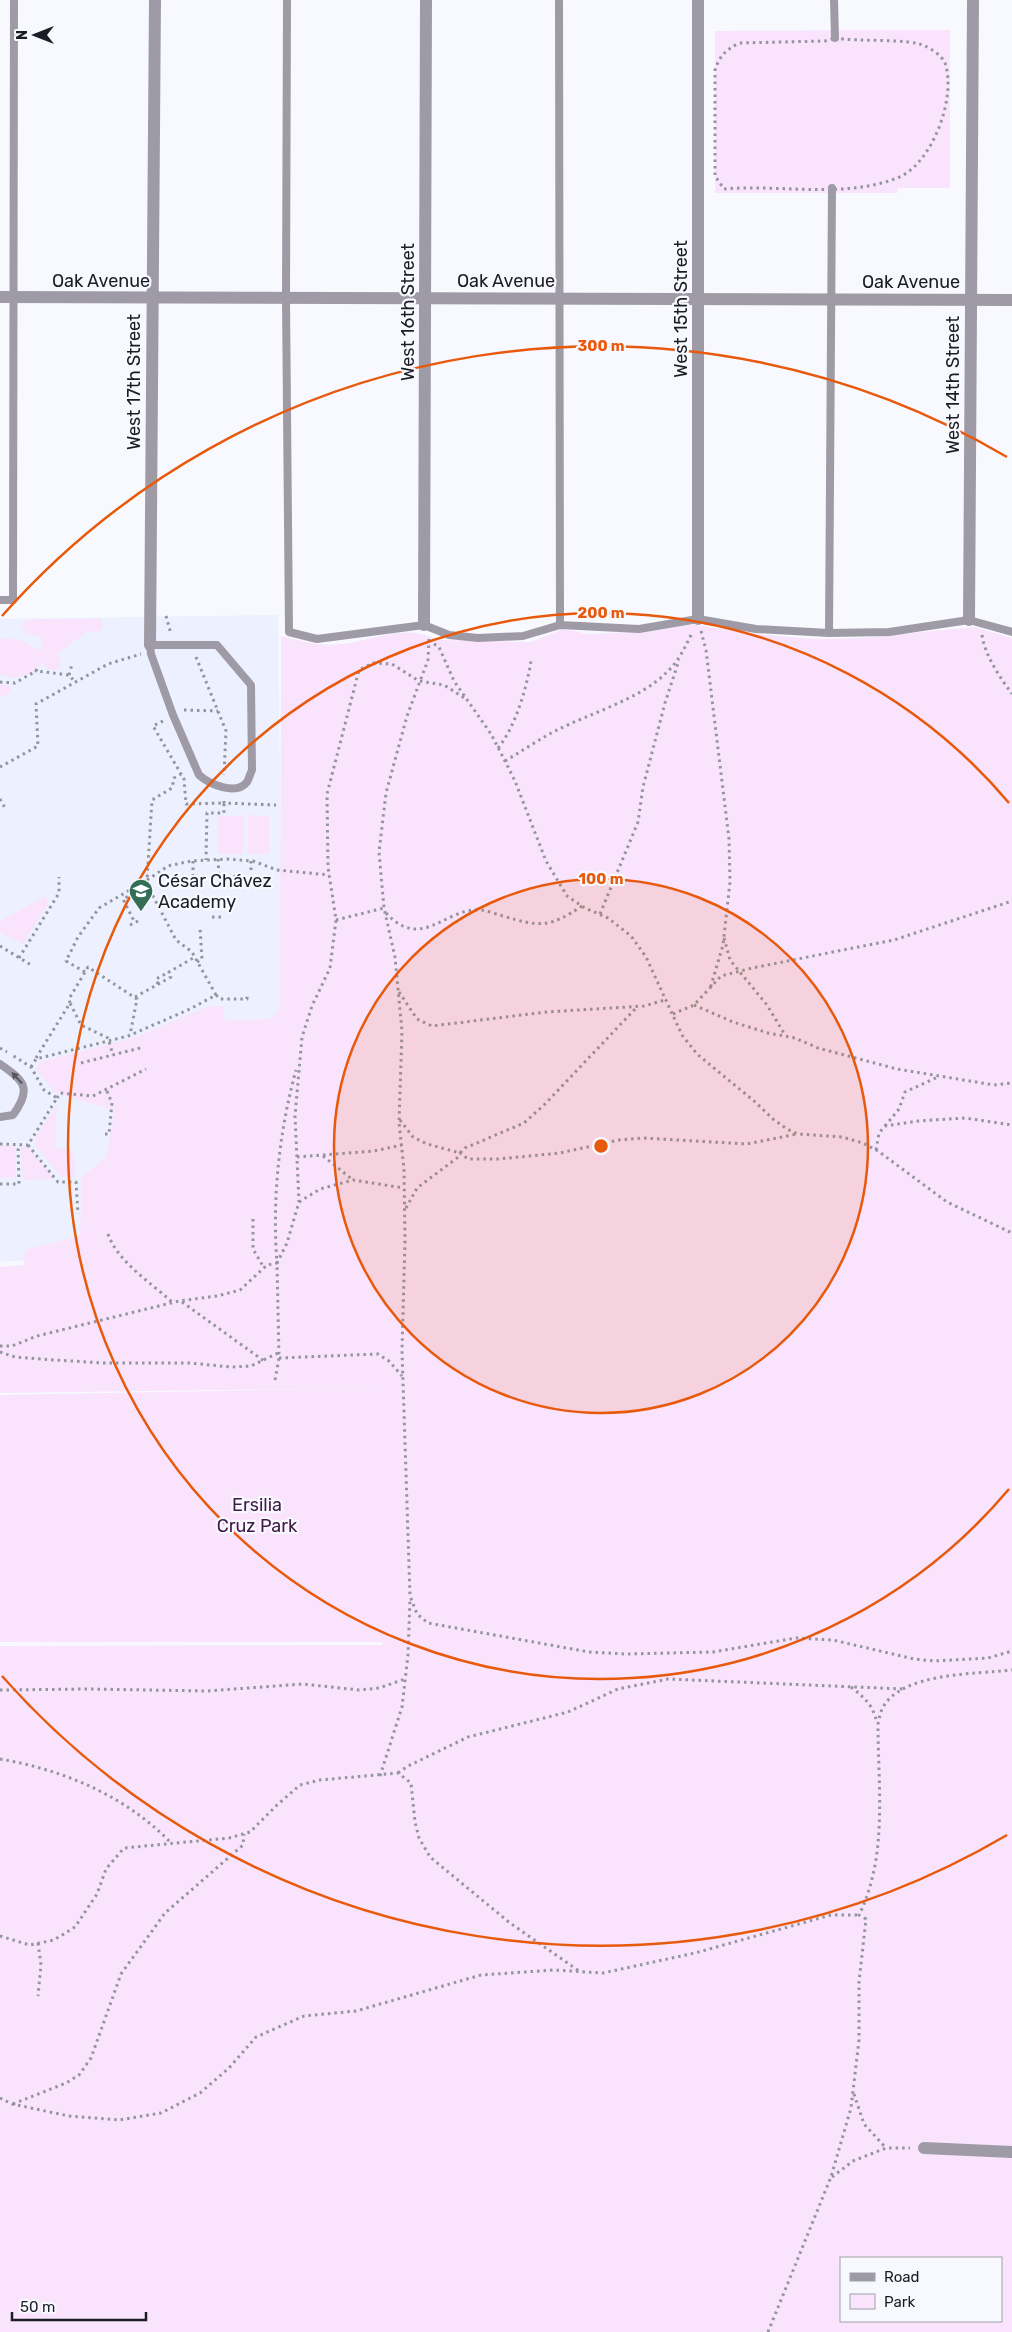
<svg xmlns="http://www.w3.org/2000/svg" width="1012" height="2332" viewBox="0 0 1012 2332" font-family="Rubik,sans-serif">
  <style>
    .built { fill: #edf0fe }
    .green { fill: #f9e3fd; fill-rule: evenodd }
    .lines { fill: none; stroke-linecap: round; stroke-linejoin: round }
    .path { stroke: #93959c; stroke-width: 3; stroke-dasharray: 2.5 4; stroke-linecap: butt }
    .service { stroke: #9e9ba6; stroke-width: 8 }
    .minor { stroke: #9e9ba6; stroke-width: 12 }
    .oneway { fill: #555560 }
    .ring { fill: none; stroke: #e8590c; stroke-width: 2.5 }
    .labels { text-anchor: middle; dominant-baseline: central; stroke-width: 4.5; stroke-linejoin: round; paint-order: stroke }
    .street-label { font-size: 18px; fill: #1a1c26; stroke: #f8f9ff }
    .poi-label { font-size: 18px; fill: #1a1c26; stroke: #f8f9ff; text-anchor: start }
    .park-label { font-size: 18px; fill: #401948; stroke: #f8f9ff }
    .centre { fill: #e8590c; stroke: #f8f9ff; stroke-width: 2.5 }
    .ring-label { font-size: 15px; text-anchor: middle; font-weight: bold; fill: #e8590c; stroke: #f8f9ff; stroke-width: 4.5; stroke-linejoin: round; paint-order: stroke }
  </style>
  <rect width="100%" height="100%" fill="#f8f9ff"/>
  <polygon class="built" points="278,615 283,1029 105,1255 0,1262 0,619"/>
  <g class="green">
    <polygon points="950,30 950,188 898,188 897,193 715,193 715,31"/>
    <path d="M43 619H101L103 626 100 631 87 632 59 652 61 664 57 670 47 669 43 663C30 675 16 682 0 674V638L21 640 41 651 42 640 39 636 27 634 22 625 27 620Z"/>
    <path d="M689 624 756 634 816 639 862 638 974 627 1012 638V2332H0V1646L382 1645V1642H0V1395L379 1388 0 1393V1267L24 1265 25 1250 80 1236 82 1177 106 1157 115 1110 55 1093 37 1070 40 1062 136 1037 207 1007 223 1006 225 1020 272 1019 280 1008 281 636C301 641 321 647 342 644 376 640 405 623 437 640L531 642 563 629 589 634 653 631ZM841 2258H1001V2321H841Z"/>
    <polygon points="0,684 9,686 12,692 0,698"/>
    <polygon points="248,815 269,816 269,854 248,854"/>
    <polygon points="217,816 244,816 243,854 217,854"/>
    <polygon points="44,897 49,902 23,944 0,932 0,921"/>
    <polygon points="57,1104 55,1148 74,1151 75,1177 61,1177 36,1146 36,1137"/>
    <polygon points="0,1145 15,1146 16,1178 0,1178"/>
    <polygon points="21,1146 27,1146 54,1179 23,1180"/>
  </g>
  <g class="lines">
    <g class="path">
      <path d="M835 38C857 42 909 38 925 46 932 49 942 56 945 63 957 97 932 165 897 178 843 199 781 184 724 189L715 176V70C720 55 726 50 739 43L825 41Z"/>
      <polyline points="166,616 171,634"/>
      <polyline points="701,631 706,650 729,839 730,882 723,945 710,989"/>
      <path d="M982 635C985 656 1000 677 1012 694"/>
      <polyline points="429,639 428,660 407,716 386,793 379,852 384,908 395,957 402,1031 399,1123 404,1169 405,1241 402,1351 410,1596 417,1614 428,1623 589,1652 625,1654 713,1652 796,1638 833,1640 914,1659 934,1661 988,1658 1012,1651"/>
      <polyline points="434,644 439,647 454,681 491,734 505,761 515,781 546,861 567,896 585,908 608,918 631,936 646,957 682,1035 697,1054 754,1101 773,1119 787,1129 798,1134 842,1137 863,1143 878,1151 947,1202 1012,1233"/>
      <polyline points="196,657 226,731 224,775"/>
      <polyline points="37,669 36,671 69,675 75,682"/>
      <polyline points="69,675 72,664"/>
      <polyline points="0,682 15,683 36,671"/>
      <polyline points="184,710 218,711"/>
      <polyline points="163,721 153,726 184,779 186,804 224,803 224,813 207,813 206,860"/>
      <path d="M498 748C515 728 527 687 531 661"/>
      <path d="M505 761C522 751 538 740 555 731 588 714 641 699 667 672 679 661 685 647 692 633"/>
      <polyline points="0,767 38,746 36,704 108,664 141,654"/>
      <polyline points="0,799 5,808"/>
      <polyline points="224,801 224,803 276,805"/>
      <polyline points="218,859 219,877 244,876"/>
      <polyline points="193,861 193,875"/>
      <polyline points="251,861 251,870"/>
      <polyline points="147,880 168,866 191,861 227,859 253,861 277,870 329,875"/>
      <polyline points="134,889 136,892 123,899 135,923"/>
      <path d="M386 913C422 952 445 907 481 910 488 911 496 914 503 916 540 927 549 928 582 906"/>
      <polyline points="600,914 638,822 643,787 665,703 679,660"/>
      <polyline points="212,917 222,917"/>
      <polyline points="336,920 384,908"/>
      <polyline points="130,925 140,920"/>
      <polyline points="724,938 730,960 767,1005 785,1035"/>
      <polyline points="0,946 31,965"/>
      <polyline points="19,958 59,893 59,877"/>
      <polyline points="197,962 202,959 200,928"/>
      <polyline points="85,972 66,961 78,937 99,908 147,880 152,800 172,788 174,778 181,774"/>
      <polyline points="158,984 156,979 169,972"/>
      <polyline points="399,992 417,1019 432,1026 546,1012 644,1006 665,1000"/>
      <polyline points="216,995 220,999 247,999 247,995"/>
      <polyline points="135,997 171,977 169,972 195,957"/>
      <polyline points="70,1003 69,999 88,967 137,999 130,1035"/>
      <polyline points="694,1005 733,1022 768,1033 795,1038 818,1048 897,1069 994,1085 1012,1083"/>
      <polyline points="673,1014 694,1005 721,976 752,968 894,940 1012,901"/>
      <polyline points="0,1048 7,1052"/>
      <polyline points="36,1058 70,1003 81,1025 108,1038 113,1055"/>
      <polyline points="81,1063 144,1047"/>
      <polyline points="31,1067 36,1059 128,1036 190,1009 216,995 192,952 176,940 145,881"/>
      <polyline points="57,1098 60,1093 93,1096 146,1069"/>
      <polyline points="400,1120 413,1137 427,1144 460,1153 465,1148 524,1123 545,1104 637,1007"/>
      <polyline points="885,1126 899,1109 905,1092 938,1077"/>
      <polyline points="105,1134 109,1134 112,1103 106,1089"/>
      <polyline points="0,1144 28,1145 57,1098 44,1090 31,1067 12,1055"/>
      <polyline points="28,1145 58,1182 76,1182 78,1214"/>
      <polyline points="876,1150 879,1133 885,1126 918,1121 965,1118 1012,1125"/>
      <polyline points="323,1156 353,1180"/>
      <polyline points="297,1157 374,1151 402,1145"/>
      <polyline points="0,1184 19,1184 18,1145"/>
      <polyline points="299,1202 320,1189 353,1180 404,1188"/>
      <polyline points="406,1208 417,1188 457,1158 460,1153 468,1159 498,1159 560,1153 619,1140 644,1138 747,1144 797,1134"/>
      <polyline points="253,1219 253,1249 264,1268"/>
      <path d="M108 1234C118 1262 150 1282 172 1302"/>
      <polyline points="182,1302 264,1361"/>
      <path d="M0 1346H12L37 1336 179 1301 217 1296 240 1290 267 1265 277 1263C272 1199 279 1132 296 1070"/>
      <polyline points="0,1352 15,1357 55,1360 104,1363 190,1363 231,1367 251,1366 278,1353"/>
      <polyline points="279,1358 378,1354 389,1361 402,1376"/>
      <polyline points="275,1380 279,1358 277,1263 287,1243 299,1202 295,1116 302,1037 312,1006 330,968 336,920 328,867 327,794 359,670 373,663 392,664 419,681 444,685 466,699"/>
      <path d="M851 1687C865 1698 873 1705 877 1723"/>
      <polyline points="0,1690 89,1689 207,1691 303,1684 359,1690 379,1688 405,1679"/>
      <path d="M0 1759C64 1770 126 1796 171 1843"/>
      <polyline points="398,1773 408,1766 468,1737 568,1712 618,1689 668,1679 903,1689"/>
      <polyline points="380,1776 402,1707 408,1655 410,1598"/>
      <polyline points="0,1936 30,1945 54,1940 75,1927 97,1894 106,1869 124,1848 229,1838 250,1832 277,1805 300,1785 320,1780 398,1773 411,1783 415,1822 419,1838 430,1857 510,1923 579,1971"/>
      <polyline points="38,1943 41,1965 38,1996"/>
      <polyline points="854,2094 864,2124 886,2148"/>
      <polyline points="0,2098 12,2104 69,2116 119,2120 161,2113 200,2093 229,2068 256,2037 304,2016 356,2011 481,1975 554,1970 603,1973 695,1953 831,1915 859,1915"/>
      <polyline points="13,2104 66,2083 79,2075 91,2058 121,1974 165,1913 243,1845 244,1834"/>
      <polyline points="832,2177 853,2161 886,2148 910,2148"/>
      <path d="M768 2332 831 2177 851 2108 859 2040V1982L866 1919 859 1915C888 1856 878 1788 878 1724 879 1719 880 1714 882 1709 900 1672 977 1674 1012 1670"/>
    </g>
    <g class="service">
      <polyline points="287,0 286,299 289,632 317,639 424,625 449,635 478,638 523,636 560,625 639,629 698,619 756,629 829,633 889,632 969,620 1012,632"/>
      <polyline points="559,0 560,625"/>
      <polyline points="834,0 835,38"/>
      <polyline points="0,600 13,600 14,0"/>
      <polyline points="829,633 832,188"/>
      <path d="M150 645H217L251 685 252 770C250 774 249 779 247 782 236 796 209 784 199 775L173 715 151 654Z"/>
      <path d="M0 1064C25 1081 32 1089 13 1115L0 1117"/>
    </g>
    <g class="minor">
      <polyline points="698,0 698,619"/>
      <polyline points="0,297 1012,300"/>
      <polyline points="969,620 973,0"/>
      <polyline points="424,625 426,0"/>
      <polyline points="150,645 155,0"/>
      <polyline points="924,2148 1012,2152"/>
    </g>
  </g>
  <defs><path id="oneway-solid" d="M-6-.8H1V-3.2L6.5 0L1 3.2V.8H-6Z" transform="scale(1.25)"/></defs>
  <use class="oneway" href="#oneway-solid" transform="translate(17 1078) rotate(-133)"/>
  <circle cx="601" cy="1146" r="267" fill="#e8590c" fill-opacity=".12"/>
  <g class="ring">
    <circle cx="601" cy="1146" r="267"/>
    <path d="M1009 1489A533 533 0 1 1 1009 803"/>
    <path d="M1007 1835A800 800 0 0 1 2 1676M2 616A800 800 0 0 1 1007 457"/>
  </g>
  <defs>
    <symbol id="school-pin" viewBox="-11 -11 22 30"><path d="M0 17L-7.5 6A9.5 9.5 0 1 1 7.5 6Z" fill="#346e57" stroke="#f8f9ff"/><path d="M0-5L7-2L0 1L-7-2ZM-4 1L0 2.5L4 1V4Q0 6-4 4Z" fill="#fff"/></symbol>
  </defs>
  <g fill-rule="evenodd">
    <use href="#school-pin" x="127" y="877" width="28" height="38"/>
  </g>
  <g class="labels">
    <g class="street-label">
      <text x="101" y="281">Oak Avenue</text>
      <text x="506" y="281">Oak Avenue</text>
      <text x="911" y="282">Oak Avenue</text>
      <text transform="translate(681 309) rotate(-90)">West 15th Street</text>
      <text transform="translate(408 312) rotate(-90)">West 16th Street</text>
      <text transform="translate(134 382) rotate(-90)">West 17th Street</text>
      <text transform="translate(953 385) rotate(-90)">West 14th Street</text>
    </g>
    <g class="poi-label">
      <text x="158" y="881">César Chávez<tspan x="158" dy="21">Academy</tspan></text>
    </g>
    <g class="park-label">
      <text x="257" y="1505">Ersilia<tspan x="257" dy="21">Cruz Park</tspan></text>
    </g>
  </g>
  <circle cx="601" cy="1146" r="8" class="centre"/>
  <g class="ring-label">
    <text x="601" y="351">300 m</text>
    <text x="601" y="618">200 m</text>
    <text x="601" y="884">100 m</text>
  </g>
  <rect x="840" y="2257" width="162" height="65" fill="#f8f9ff" stroke="#9fa1a8"/>
  <rect x="850" y="2273" width="25" height="8" fill="#9e9ba6" stroke="#9fa1a8"/>
  <text x="884" y="2282" font-size="15" fill="#1a1c26">Road</text>
  <rect x="850" y="2294" width="25" height="15" fill="#f9e3fd" stroke="#9fa1a8"/>
  <text x="884" y="2307" font-size="15" fill="#1a1c26">Park</text>
  <g transform="translate(35 35) rotate(270)" stroke="#f8f9ff" stroke-width="4" paint-order="stroke">
  <path d="M0-4L9 19L0 12L-9 19Z" fill="#1a1c26"/>
  <text y="-8" font-size="14" font-weight="bold" text-anchor="middle" fill="#1a1c26">N</text>
  </g>
  <path d="M12 2312v8h134v-8" fill="none" stroke="#1a1c26" stroke-width="2.5"/>
  <text x="20" y="2312" font-size="15" fill="#1a1c26" stroke="#f8f9ff" stroke-width="4" paint-order="stroke">50 m</text>
</svg>
